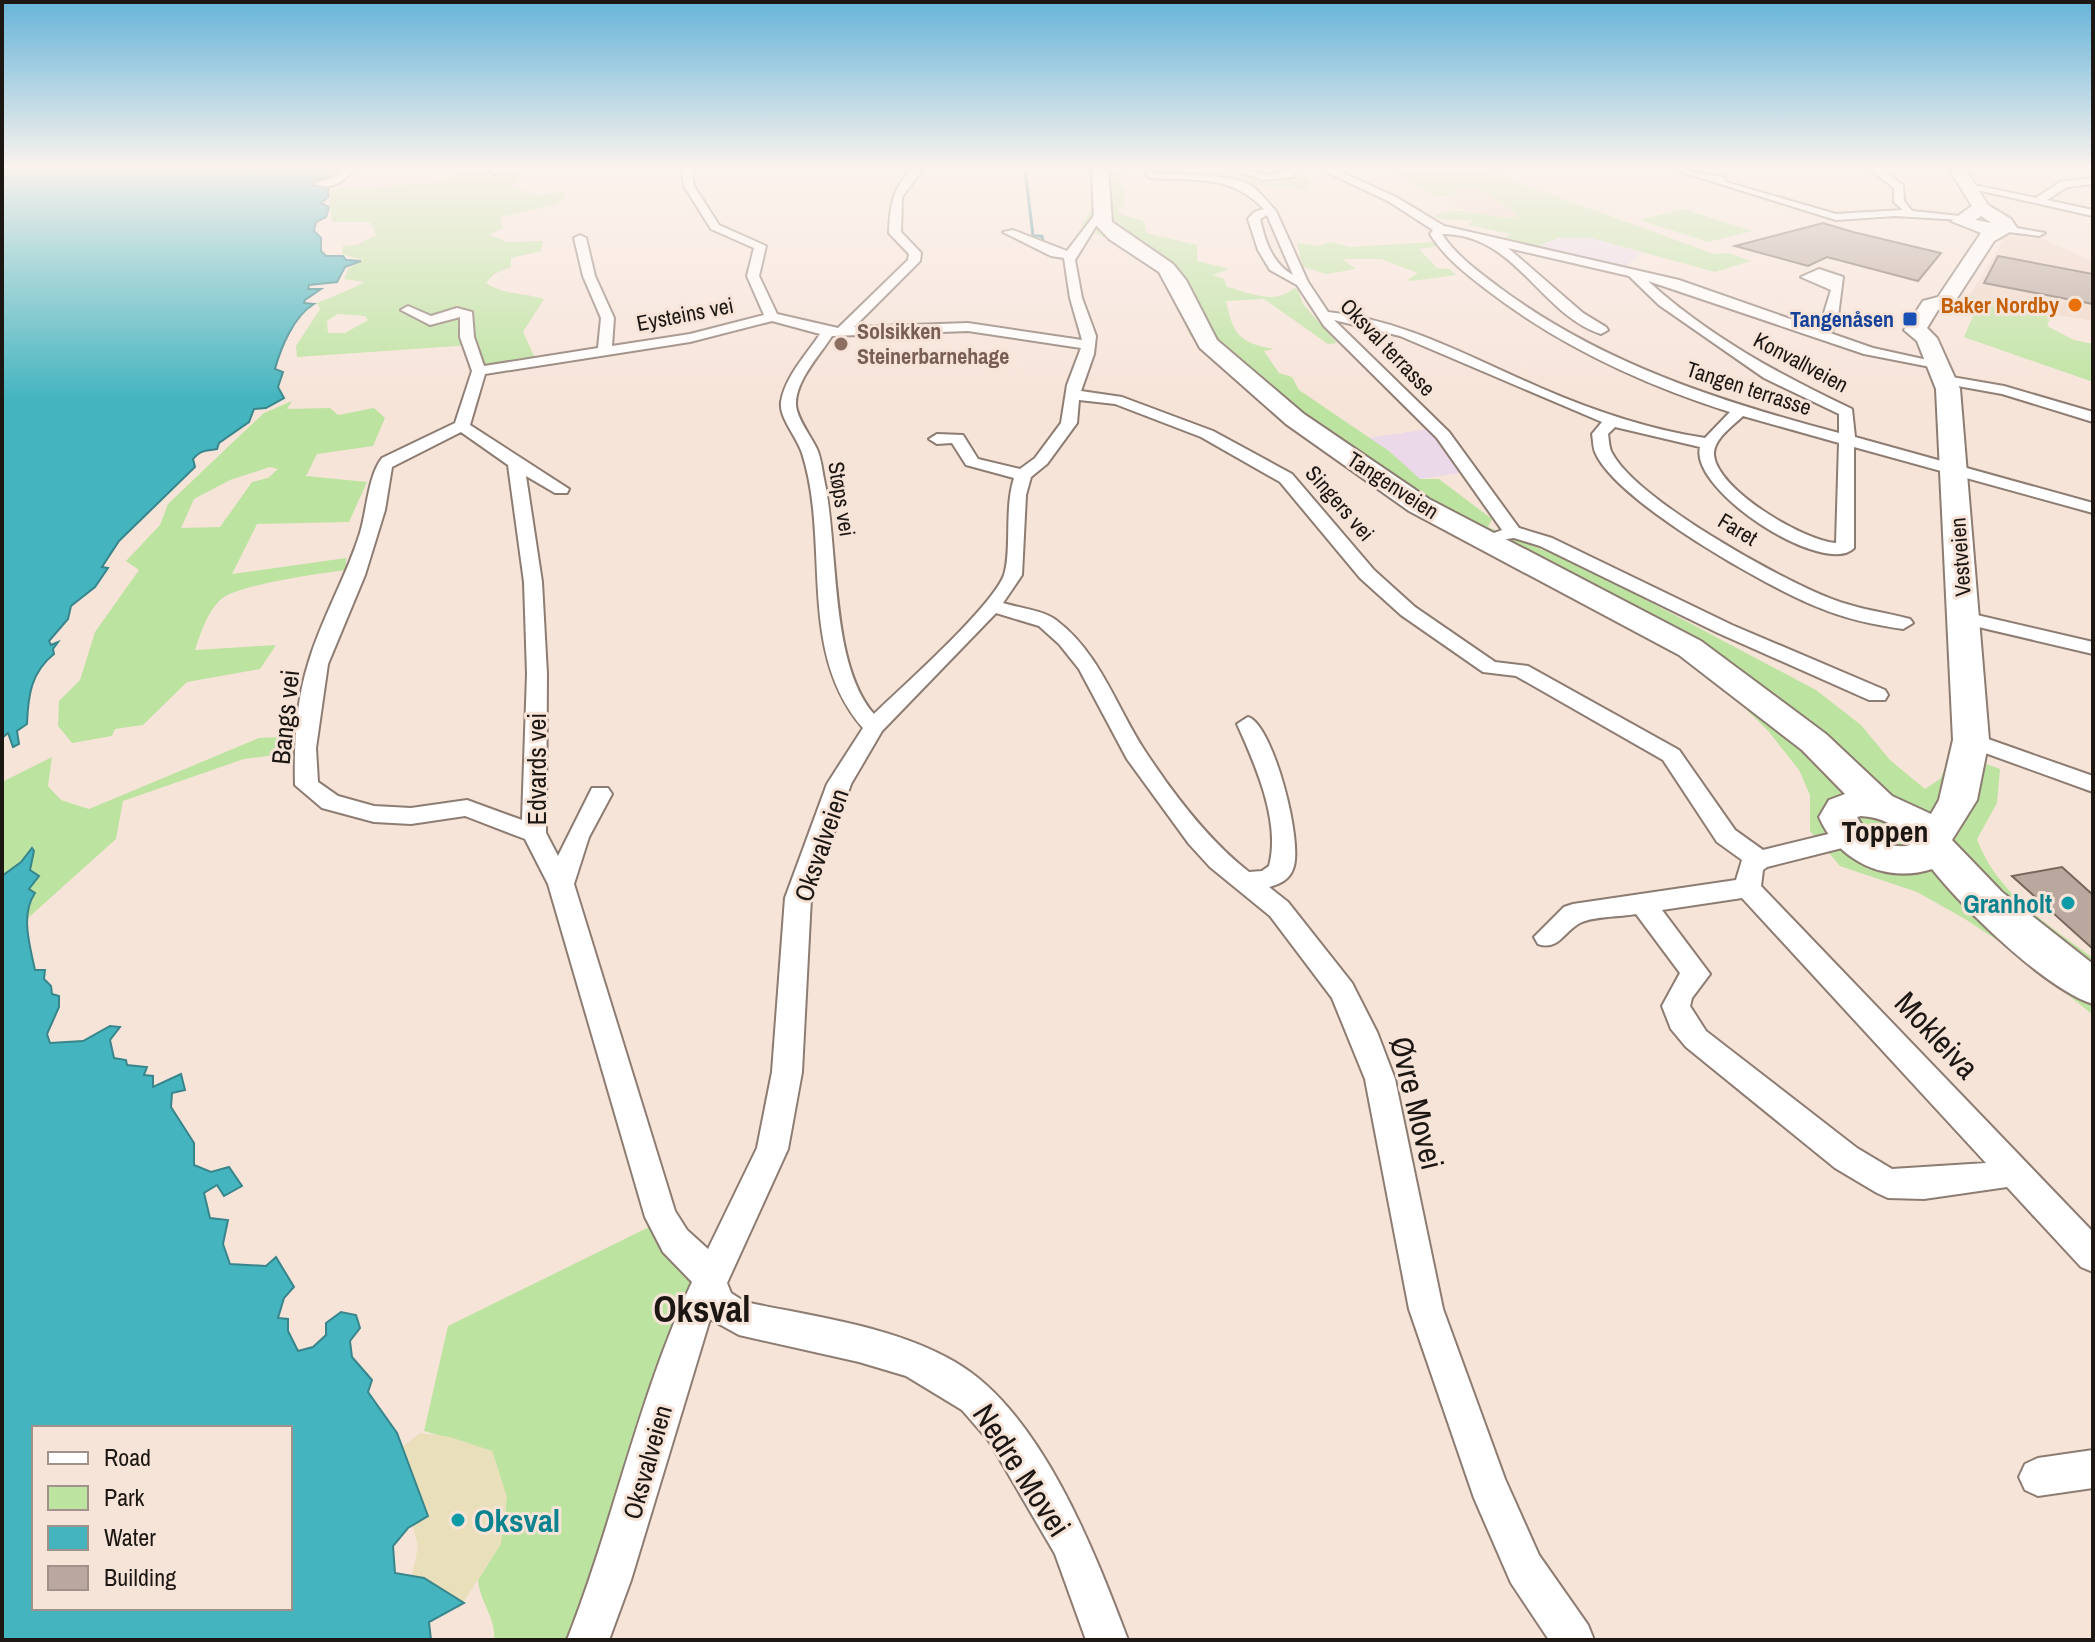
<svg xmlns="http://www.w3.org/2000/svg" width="2095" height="1642" viewBox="0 0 2095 1642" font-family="'Archivo Narrow',sans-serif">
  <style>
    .built { fill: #efd5c6 }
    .industrial { fill: #ebd8e8 }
    .green { fill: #bde3a1; fill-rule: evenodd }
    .sand { fill: #e9dfba }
    .water { fill: #44b4bf; stroke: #38858b; stroke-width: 2; fill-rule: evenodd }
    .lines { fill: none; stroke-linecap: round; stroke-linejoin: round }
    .stream { stroke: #38858b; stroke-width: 3 }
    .building { fill: #baa89e; stroke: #77675d; stroke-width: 2 }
    .street-casing { stroke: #8d7c72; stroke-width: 4 }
    .primary-casing { stroke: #8d7c72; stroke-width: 4 }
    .street { fill: #fff; fill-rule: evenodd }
    .primary { fill: #fff; fill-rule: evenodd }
    .food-dot { fill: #e8710a; stroke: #f7e4d9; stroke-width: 3 }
    .transit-dot { fill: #1a4fb4; stroke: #f7e4d9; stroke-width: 3 }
    .education-dot { fill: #8d6e63; stroke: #f7e4d9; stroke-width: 3 }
    .culture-dot { fill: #0f9aa8; stroke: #f7e4d9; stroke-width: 3 }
    .labels { text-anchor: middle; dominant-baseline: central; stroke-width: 6; stroke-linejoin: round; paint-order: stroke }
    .far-food-label { font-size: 22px; font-weight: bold; fill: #c56008; stroke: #f7e4d9; text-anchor: end }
    .far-street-label { font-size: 22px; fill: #1d1713; stroke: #f7e4d9 }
    .far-transit-label { font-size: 22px; font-weight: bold; fill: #164399; stroke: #f7e4d9; text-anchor: end }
    .far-education-label { font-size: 22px; font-weight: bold; fill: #785e54; stroke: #f7e4d9; text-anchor: start }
    .street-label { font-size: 26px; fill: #1d1713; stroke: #f7e4d9 }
    .culture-label { font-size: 26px; font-weight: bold; fill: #0d838f; stroke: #f7e4d9; text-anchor: end }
    .quarter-label { font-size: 30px; font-weight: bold; fill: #1d1713; stroke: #f7e4d9 }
    .near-street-label { font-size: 32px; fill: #1d1713; stroke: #f7e4d9 }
    .near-culture-label { font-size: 32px; font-weight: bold; fill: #0d838f; stroke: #f7e4d9; text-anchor: start }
    .near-quarter-label { font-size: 36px; font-weight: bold; fill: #1d1713; stroke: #f7e4d9 }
  </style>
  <rect width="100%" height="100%" fill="#f7e4d9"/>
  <g class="built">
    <polygon points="1459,188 1477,188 1521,216 1500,219 1461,209 1446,198"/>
    <polygon points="2006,229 2033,234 2093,262 2093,321 2012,308 1969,296 1998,250"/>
  </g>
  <g class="industrial">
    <polygon points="1560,238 1591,238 1643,251 1624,268 1535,247"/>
    <polygon points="1429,429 1466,472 1420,479 1389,451 1368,438"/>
  </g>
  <g class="green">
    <path d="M453 169H513L524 175 511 187 537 195 564 192 566 198 557 204 500 217 503 228 490 235 507 242 543 241 541 251 511 258V267L494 274 486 283C507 296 521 292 544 299L523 332 535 358 484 366 472 345 297 357 296 346 320 309 317 303C325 300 361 285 364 282L344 279 349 268 363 260 342 254 343 246 357 245 376 235 370 222H332L329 195 332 189 438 183 456 177ZM338 314 365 316 368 320 345 333H328L327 321Z"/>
    <path d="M1091 169 1132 172 1120 175V185L1125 188 1124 206 1118 208 1120 214 1144 221 1146 233 1197 245V261L1229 269 1213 275 1224 279 1227 287C1250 292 1273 306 1294 288L1298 290 1303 304 1337 343 1328 344 1264 299 1226 301C1233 334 1239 343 1274 349L1264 351 1279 373 1292 377 1299 390 1389 451 1420 479H1439L1492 519 1488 527 1586 568 1816 690 1861 725 1890 760 1925 789 1940 779 1953 752 2000 769 1997 803 1977 839C1997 894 2048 924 2093 958V1015L2015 952 1965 919 1917 892 1840 866 1810 831V795L1799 770 1769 732 1723 686 1679 657 1413 513 1316 445 1210 357 1190 335 1169 285 1161 274 1116 243 1081 226 1093 208Z"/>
    <path d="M1169 169C1188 169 1207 168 1226 169 1247 170 1278 194 1298 173L1295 169H1299L1311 182 1309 190H1299L1176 175Z"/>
    <path d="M1388 169H1505L1508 172H1490L1714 254 1728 253 1751 261 1715 272 1591 238H1559L1535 247 1502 240 1510 234 1468 225 1473 220H1444L1434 216C1461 202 1487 222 1520 216L1478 188H1459L1452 196H1435Z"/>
    <polygon points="1683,209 1753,231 1708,242 1639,220"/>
    <polygon points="1330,242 1350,247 1434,242 1439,246 1419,249 1437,268 1449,269 1457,275 1411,281 1407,280 1418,273 1381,259 1342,259 1356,269 1326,274 1303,267 1297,243 1320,246"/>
    <polygon points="1969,296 2051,316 2047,326 2074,340 2093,344 2093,382 1964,337 1973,316"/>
    <path d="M292 401 287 409 330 408 338 415 374 408 385 418 373 446 317 454 306 476 367 482 349 522 257 524 232 574 346 558V570C323 573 234 585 220 600 207 613 201 632 195 650L276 645 260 669 187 682 143 725 115 729 112 736 72 743 58 726 59 701 80 680 95 632 139 570 126 561 160 525 168 504 233 442 264 413ZM270 467 278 469 268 478 252 482 220 527 181 528 194 499 230 480Z"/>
    <polygon points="301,736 298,752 244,759 123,801 116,839 28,918 28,890 38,876 30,870 34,851 2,876 2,782 52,757 48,786 61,800 89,809 259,738"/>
    <path d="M649 1227 689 1276 694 1292 584 1605 567 1640H494C496 1617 480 1603 478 1580 513 1527 512 1511 492 1451L424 1431 448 1326Z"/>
  </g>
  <polygon class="sand" points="420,1433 450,1437 492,1451 507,1497 501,1544 459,1609 410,1584 418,1547 395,1453"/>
  <g class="water">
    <path d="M2 169H340L330 178 314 180 311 185 328 186V197L321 203 329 207 326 217 316 222 314 231 321 238V251L326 256H343L346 260 361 261 345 267 337 282 309 285 308 289H321L305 300 304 303 314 304C294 316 281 347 275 369L283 372 278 387 284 398 266 408 254 409 249 422 219 443 217 449C206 451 202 449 193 459L195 467 119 541 102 567 108 568 95 587 71 606 68 619 49 641 51 645 58 642 53 649 54 654C31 672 28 696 27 724L17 731 19 744 13 747 8 733 2 738Z"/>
    <path d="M32 848 34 851 30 870 39 876 29 889 35 893C20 915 30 946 35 970H45L44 979 51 986 52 994 59 996V1007L47 1034 50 1043 83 1041 110 1026 120 1027 110 1040 114 1058 126 1060 127 1065 147 1067 144 1075 153 1076V1087L181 1074 185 1090 172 1093 171 1107 194 1143V1165L211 1172 229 1167 242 1186 224 1196 217 1185 204 1193 210 1218 228 1220 223 1244 230 1264 266 1266 276 1257 294 1287 284 1298 278 1318 288 1319V1331L298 1351 313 1347 326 1335V1323L341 1312 356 1315 360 1328 350 1341 352 1357 372 1380 368 1392 397 1433 428 1516 408 1528 393 1546 395 1573 424 1578 464 1603 429 1622 431 1640H2V876L21 862ZM34 1428H290V1608H34Z"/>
  </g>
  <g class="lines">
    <polyline class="stream" points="1025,169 1033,236 1042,236 1043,241"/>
  </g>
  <g class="building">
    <polygon points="1823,223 1853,232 1941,253 1918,281 1827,257 1808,266 1735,246"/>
    <polygon points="1998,256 2093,274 2093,304 1984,283"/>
    <polygon points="2062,867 2093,895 2093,949 2012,876"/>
  </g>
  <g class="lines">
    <defs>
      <g id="street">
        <path d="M344 169H355C344 181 330 192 314 183L332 179Z"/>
        <polygon points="490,169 500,169 500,171 495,174"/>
        <path d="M682 169H692L694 186 719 225 766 246 759 276 777 314 838 328 908 260 909 254 889 233C890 206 892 189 912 169H923L902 197 901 232 921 253 920 261 854 327 968 323 1082 340 1070 298 1064 258 1051 256 1003 232 1013 230 1067 251 1096 213H1104L1075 260 1082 298 1096 336 1094 354 1081 391 1122 397 1213 431 1292 474 1374 570 1415 607 1495 662 1528 666 1679 750 1735 830 1763 850 1849 829 1858 832 1861 838 1858 844 1767 867 1763 870 1761 886 2093 1232V1272L2081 1267 2007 1187 1924 1199 1888 1198 1877 1193 1835 1168 1686 1047 1671 1029 1662 1006 1680 973 1636 914C1620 917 1594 916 1580 923 1563 932 1559 951 1538 944L1534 937 1564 907 1573 904 1736 880 1742 860 1717 842 1663 760 1516 676 1483 672 1401 615 1360 578 1280 482 1201 437 1115 404 1079 400 1077 423 1047 464 1031 477 1026 495 1022 575 1003 603C1019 608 1042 610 1056 620 1100 653 1116 707 1145 751 1174 795 1208 840 1249 872L1262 871 1269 866C1281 822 1255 764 1237 724L1248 717C1273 724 1304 844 1293 869 1289 880 1280 884 1269 887L1288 902 1352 983 1377 1032 1395 1079 1443 1309 1505 1479 1539 1555 1588 1625 1594 1640H1549L1511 1583 1474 1498 1409 1309 1365 1079 1332 998 1270 916 1210 867 1189 844 1127 759 1079 669 1059 644 1039 626 996 613 882 731 851 784 811 898 802 1072 788 1149 727 1283 731 1293 745 1302C815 1317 893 1326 955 1362 1041 1412 1094 1550 1128 1640H1086L1055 1554 989 1441 962 1410 906 1376 859 1362 739 1335 710 1319 631 1580 609 1640H567C613 1524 639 1394 692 1282L663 1252 645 1217 548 884 525 839 465 816 411 824 374 822 322 808 295 785C294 746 296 702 308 664 321 619 346 578 360 533 367 510 368 476 382 458L455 423 472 371 460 337V317L430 325 401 310 408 306 431 316 457 308 472 312 474 337 484 366 598 348 601 318 583 276 574 238 580 235 586 238 595 276 614 318 612 346 690 334 764 315 747 276 754 248 711 229 684 186ZM772 321 820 334C806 355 785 377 781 402 779 418 797 437 802 453 831 543 796 651 863 728L827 784 785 898 772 1072 757 1148 708 1249 687 1230 675 1211 574 884 589 837 612 794 608 788H592L558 856 546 833 547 674 542 582 526 476 555 493H567L569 489 470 425 485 374 690 342ZM968 331 1081 348 1067 385 1061 423 1035 458 1020 469 978 459 963 435 937 434 929 439 937 444 952 443 966 465 1014 478C1004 509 1012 551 1004 575 992 607 903 686 874 714 829 663 839 546 824 479 822 469 821 458 817 449 811 436 797 419 796 405 795 381 820 355 832 336ZM461 432 508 465 524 582 527 674 522 820 467 800 411 808 374 806 338 796 318 782 316 748 328 664 365 575 385 510 392 467ZM1742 898 1986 1163 1892 1169 1857 1148 1706 1031 1690 1006 1692 998 1710 974 1662 910Z"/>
        <polygon points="1232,169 1270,175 1296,169 1293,177 1263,180"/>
        <path d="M1320 169H1334L1396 197 1444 226 1679 280 1819 329 1831 290 1801 277 1819 269 1843 277 1837 324 1830 333 1873 348 1946 364V370L1864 354 1648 281C1708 336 1780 375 1852 409L1855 437 2093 503V513L1854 447V548C1825 578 1689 491 1700 447L1615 427 1608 434C1609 440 1609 448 1612 453 1637 500 1781 580 1832 599 1857 609 1884 612 1910 619L1913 623 1903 629C1875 625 1846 619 1820 608 1770 589 1615 501 1595 452 1593 447 1593 439 1592 434L1602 422 1400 336 1334 320 1449 432 1519 528 1552 538 1732 625 1885 690 1888 695 1885 700H1869L1718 633 1540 546 1514 538 1494 541V533L1502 530 1437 438 1324 326 1297 285 1270 270 1258 250 1248 219 1254 212 1264 209C1230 174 1196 181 1150 178L1146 173 1216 176 1245 182 1256 189 1276 211 1308 282 1328 312C1405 320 1471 358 1541 388 1594 411 1647 429 1705 438L1730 412C1642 384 1560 346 1487 290 1466 274 1444 257 1430 234L1433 230 1388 201ZM1267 215 1293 275C1272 263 1265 241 1260 219ZM1442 234C1515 233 1540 314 1601 334L1608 330 1606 327 1583 313 1508 248 1629 276 1659 305 1764 378 1839 414V433C1718 401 1601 363 1500 288 1479 272 1456 256 1442 234ZM1743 416 1839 443 1836 543C1804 541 1717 490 1714 455 1713 439 1733 426 1743 416Z"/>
        <polygon points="1672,169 1723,177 1726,182 1836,214 1903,210 1894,202 1894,188 1869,169 1881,169 1903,185 1904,201 1912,211 1969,217 1963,220 1895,216 1836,220"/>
        <polygon points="2093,178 2093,184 2067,187 2047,200 2093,210 2093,216 1964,187 1969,184 2036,198 2060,182"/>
        <polygon points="2005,226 2045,233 2039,236 2001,231"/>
        <polygon points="1946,376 2004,386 2093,412 2093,422 2002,394 1941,383 1939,380"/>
        <polygon points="1964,612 2093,642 2093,654 1957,622 1954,618 1957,614"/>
        <polygon points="1971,733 2093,776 2093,792 1963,745 1960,740 1963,735"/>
        <polygon points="2093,1450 2093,1488 2038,1496 2025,1490 2019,1477 2025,1464 2038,1458"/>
      </g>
      <path id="primary" d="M1092 169H1108L1112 222 1173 264 1186 280 1217 340 1304 414 1429 499 1701 641 1826 734 1892 796 1931 814 1939 800 1953 740 1936 389 1917 341 1904 330 1923 301 1938 297 1981 233 1951 221 1972 206 1949 169H1965L1988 205 2011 219 2017 228 1994 241 1952 306 1938 310 1927 328 1937 338 1960 389 1989 740 1977 800 1952 840 2002 892 2093 964V1004C2045 989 1964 909 1932 869 1886 884 1838 861 1819 817L1829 800 1845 794 1802 750 1679 655 1409 511 1286 424 1200 348 1159 272 1109 239 1094 223ZM1981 216 1992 223 1975 220ZM1861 816C1881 817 1896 825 1910 840V845C1891 851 1866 835 1857 817Z"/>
    </defs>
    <use href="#street" class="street-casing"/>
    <use href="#primary" class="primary-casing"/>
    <use href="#street" class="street"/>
    <use href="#primary" class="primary"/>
  </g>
  <linearGradient id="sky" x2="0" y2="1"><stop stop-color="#66b4d8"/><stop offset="0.42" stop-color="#fbf3ee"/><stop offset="1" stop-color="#fbf3ee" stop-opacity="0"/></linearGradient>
  <rect width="2095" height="399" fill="url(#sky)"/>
  <circle class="food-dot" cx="2075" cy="305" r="8"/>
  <rect class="transit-dot" x="1902" y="311" width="16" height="16" rx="4"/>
  <circle class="education-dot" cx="841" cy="344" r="8"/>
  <g class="culture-dot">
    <circle cx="2068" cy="903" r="8"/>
    <circle cx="458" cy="1520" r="8"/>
  </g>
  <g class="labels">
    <g class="far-food-label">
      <text x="2059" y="305">Baker Nordby</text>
    </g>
    <g class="far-street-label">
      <text transform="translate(685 314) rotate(-11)">Eysteins vei</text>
      <text transform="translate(1388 347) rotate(46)">Oksval terrasse</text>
      <text transform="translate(1801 362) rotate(28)">Konvallveien</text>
      <text transform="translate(1749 388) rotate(18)">Tangen terrasse</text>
      <text transform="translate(1393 485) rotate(33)">Tangenveien</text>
      <text transform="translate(842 499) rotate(81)">Støps vei</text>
      <text transform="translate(1340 503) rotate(49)">Singers vei</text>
      <text transform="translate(1738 529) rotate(31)">Faret</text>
      <text transform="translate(1960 557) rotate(-94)">Vestveien</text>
    </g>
    <g class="far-transit-label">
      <text x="1894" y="319">Tangenåsen</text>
    </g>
    <g class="far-education-label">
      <text x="857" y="331">Solsikken<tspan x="857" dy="25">Steinerbarnehage</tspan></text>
    </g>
    <g class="street-label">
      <text transform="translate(285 717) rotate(-84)">Bangs vei</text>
      <text transform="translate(536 769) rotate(-90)">Edvards vei</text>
      <text transform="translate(821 845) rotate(-71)">Oksvalveien</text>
      <text transform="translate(647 1462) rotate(-74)">Oksvalveien</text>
    </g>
    <g class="culture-label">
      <text x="2052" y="903">Granholt</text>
    </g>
    <g class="quarter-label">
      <text x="1885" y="831">Toppen</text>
    </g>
    <g class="near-street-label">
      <text transform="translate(1937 1035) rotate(47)">Mokleiva</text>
      <text transform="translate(1417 1103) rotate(76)">Øvre Movei</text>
      <text transform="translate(1022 1470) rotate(57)">Nedre Movei</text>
    </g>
    <g class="near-culture-label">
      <text x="474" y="1520">Oksval</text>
    </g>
    <g class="near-quarter-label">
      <text x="702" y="1309">Oksval</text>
    </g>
  </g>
  <rect width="2095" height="1642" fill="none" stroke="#1d1713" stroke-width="8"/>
  <rect x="32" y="1426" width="260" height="184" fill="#f7e4d9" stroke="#a0928a" stroke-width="2"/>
  <rect x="48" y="1452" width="40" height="12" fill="#ffffff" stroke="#a0928a" stroke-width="2"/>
  <text x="104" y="1466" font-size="24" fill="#1d1713">Road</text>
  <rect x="48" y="1486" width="40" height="24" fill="#bde3a1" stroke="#a0928a" stroke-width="2"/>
  <text x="104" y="1506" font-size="24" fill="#1d1713">Park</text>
  <rect x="48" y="1526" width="40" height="24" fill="#44b4bf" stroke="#a0928a" stroke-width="2"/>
  <text x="104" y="1546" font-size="24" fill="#1d1713">Water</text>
  <rect x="48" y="1566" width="40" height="24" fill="#baa89e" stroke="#a0928a" stroke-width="2"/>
  <text x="104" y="1586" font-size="24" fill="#1d1713">Building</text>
</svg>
